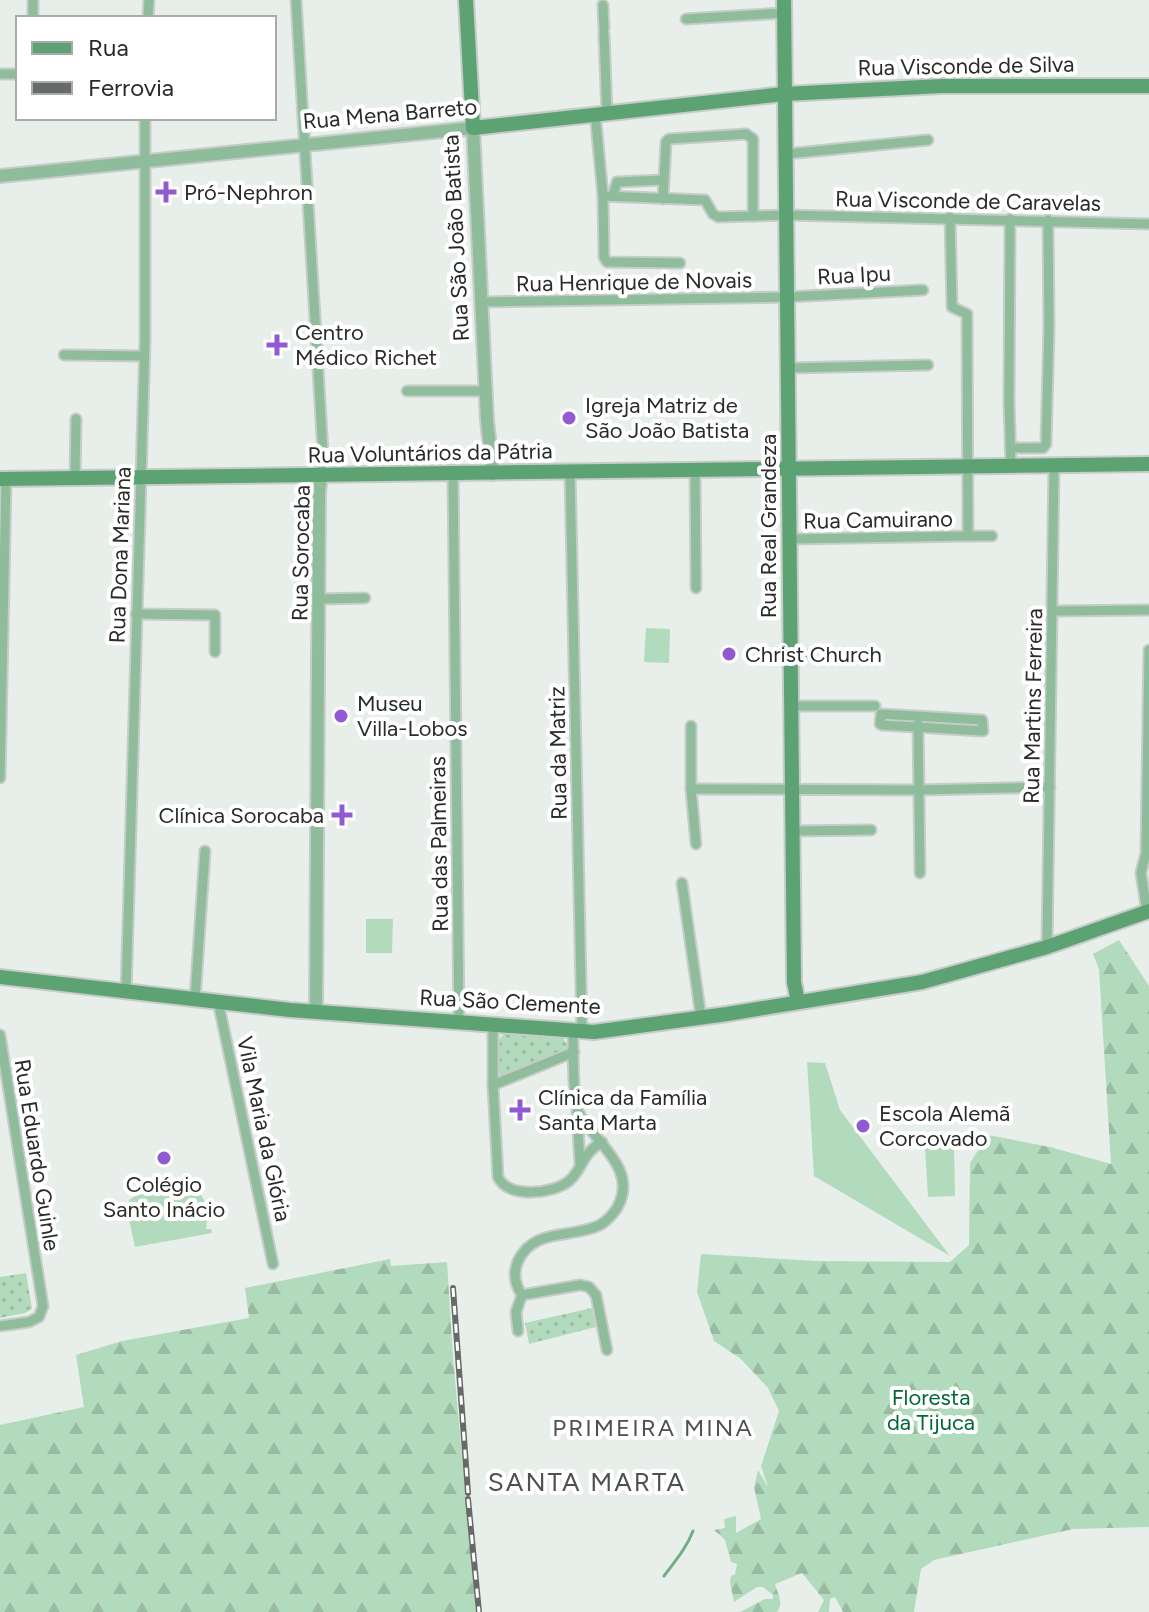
<svg xmlns="http://www.w3.org/2000/svg" width="1149" height="1612" viewBox="0 0 1149 1612" font-family="Figtree,sans-serif">
  <style>
    .grass { fill: #b2dabc }
    .forest { fill: url(#forest-firs) }
    .park { fill: url(#park-dots) }
    .lines { fill: none; stroke-linecap: round; stroke-linejoin: round }
    .stream { stroke: #72ae83; stroke-width: 3 }
    .minor-casing { stroke: #c6ccc7; stroke-width: 13 }
    .tertiary-casing { stroke: #c6ccc7; stroke-width: 16 }
    .secondary-casing { stroke: #c6ccc7; stroke-width: 18 }
    .minor { stroke: #8fbc9b; stroke-width: 9 }
    .tertiary { stroke: #8fbc9b; stroke-width: 12 }
    .secondary { stroke: #5da272; stroke-width: 14 }
    .rail-casing { stroke: #676b68; stroke-width: 6 }
    .rail { stroke: #fff; stroke-width: 3; stroke-dasharray: 9; stroke-linecap: butt }
    .poi-dot { fill: #915ad2; stroke: #fff; stroke-width: 3 }
    .labels { text-anchor: middle; dominant-baseline: central; stroke-width: 8; stroke-linejoin: round; paint-order: stroke }
    .street-label { font-size: 22px; fill: #292b29; stroke: #fff }
    .poi-label { font-size: 22px; fill: #292b29; stroke: #fff; text-anchor: start }
    .park-label { font-size: 22px; fill: #006834; stroke: #fff }
    .neighbourhood-label { font-size: 24px; letter-spacing: 2px; fill: #4d524e; stroke: #fff }
    .quarter-label { font-size: 26px; letter-spacing: 2px; fill: #4d524e; stroke: #fff }
  </style>
  <defs>
    <pattern id="forest-firs" width="22" height="20" patternUnits="userSpaceOnUse" patternTransform="scale(2)"><rect width="22" height="20" fill="#b2dabc"/><path d="M5 1l3.5 6h-7zM16 11l3.5 6h-7z" fill="#99bba2"/></pattern>
    <pattern id="park-dots" width="8" height="8" patternUnits="userSpaceOnUse" patternTransform="scale(2)"><rect width="8" height="8" fill="#b2dabc"/><path d="M2 2h.1M6 6h.1" fill="none" stroke="#99bba2" stroke-width="1.8" stroke-linecap="round"/></pattern>
  </defs>
  <rect width="100%" height="100%" fill="#e8efea"/>
  <g class="grass">
    <polygon points="646,628 670,629 669,663 644,662"/>
    <polygon points="366,919 393,919 392,953 366,953"/>
    <polygon points="807,1062 825,1063 840,1110 950,1256 814,1176"/>
    <polygon points="954,1147 955,1196 928,1197 925,1148"/>
    <path d="M189 1186C206 1190 209 1214 206 1229H211L212 1233 135 1247 127 1210 129 1200 137 1195Z"/>
  </g>
  <g class="forest">
    <path d="M1119 940 1149 986V1527L1073 1529 934 1560 921 1569 914 1612H843L835 1597 830 1599 829 1612H818L824 1600 802 1573 775 1584C778 1595 784 1602 777 1612H740L765 1599H773V1595L763 1587H757L734 1602 730 1582 731 1576 735 1574 737 1564 731 1562 725 1540 714 1530 725 1528 724 1519 736 1516V1533L761 1519 754 1487 758 1470 768 1487 761 1466 779 1411 768 1388 741 1359 714 1341 697 1292 701 1254 815 1261 950 1262 969 1245 970 1163 988 1135 1050 1147 1111 1164 1099 969 1093 954Z"/>
    <polygon points="390,1259 391,1266 447,1262 453,1357 476,1612 0,1612 0,1425 84,1407 76,1355 122,1341 249,1318 245,1288"/>
  </g>
  <g class="park">
    <polygon points="505,1032 558,1036 562,1037 569,1047 557,1055 502,1076 499,1073 498,1041"/>
    <polygon points="26,1273 32,1309 25,1313 0,1318 0,1277"/>
    <polygon points="592,1308 596,1327 529,1344 525,1323"/>
  </g>
  <g class="lines">
    <path class="stream" d="M664 1576C675 1561 686 1549 693 1531"/>
    <defs>
      <g id="minor">
        <polyline points="296,0 323,453 321,476"/>
        <polyline points="603,5 604,29"/>
        <polyline points="33,18 33,0"/>
        <polyline points="148,18 149,0"/>
        <polyline points="686,19 784,13"/>
        <polyline points="604,34 607,114"/>
        <polyline points="0,74 18,74"/>
        <polyline points="596,123 603,196"/>
        <polyline points="786,154 928,140"/>
        <polyline points="613,196 617,182 663,180"/>
        <polyline points="663,199 666,142 669,139 746,134 753,139 753,216"/>
        <polyline points="1010,219 1009,402 1011,466"/>
        <polyline points="680,263 607,262 604,257 603,196 705,200 713,214 718,217 787,215 1149,224"/>
        <polyline points="481,302 787,297 923,290"/>
        <polyline points="64,355 144,356"/>
        <polyline points="788,368 928,365"/>
        <polyline points="407,391 486,391"/>
        <polyline points="1010,448 1043,448 1046,444 1049,327 1048,220"/>
        <polyline points="695,471 696,588"/>
        <polyline points="570,473 582,1032"/>
        <polyline points="453,474 459,1022"/>
        <polyline points="75,478 76,419"/>
        <polyline points="968,536 992,536"/>
        <polyline points="790,539 968,536 967,314 952,307 950,217"/>
        <polyline points="320,599 365,598"/>
        <polyline points="1053,611 1149,610"/>
        <polyline points="136,614 215,615 215,652"/>
        <polyline points="790,656 810,655"/>
        <polyline points="790,706 875,706"/>
        <polygon points="881,714 982,720 983,731 882,725 880,724"/>
        <polyline points="918,724 920,873"/>
        <polyline points="691,726 691,789 696,844"/>
        <polyline points="0,778 6,479"/>
        <polyline points="691,789 919,790 1050,787"/>
        <polyline points="791,831 871,830"/>
        <polyline points="682,883 701,1017"/>
        <polyline points="1147,912 1141,873 1146,853 1149,650"/>
        <polyline points="1047,947 1054,466"/>
        <polyline points="126,993 145,340 145,118"/>
        <polyline points="195,999 205,851"/>
        <polyline points="218,1001 273,1264"/>
        <path d="M493 1025V1085L498 1177C508 1199 553 1194 569 1181 583 1169 581 1154 602 1142"/>
        <polyline points="0,1035 43,1306 39,1317 29,1322 0,1326"/>
        <polyline points="493,1085 574,1052"/>
        <polyline points="577,1112 580,1164"/>
        <path d="M522 1295C515 1285 513 1273 518 1261 534 1227 572 1239 600 1225 607 1221 613 1214 617 1208 640 1168 592 1141 578 1111 573 1101 573 1046 573 1031"/>
        <polyline points="522,1295 580,1285 589,1287 596,1295 607,1350"/>
        <polyline points="518,1331 516,1312 522,1295"/>
      </g>
      <g id="tertiary">
        <polyline points="0,176 473,128 487,420 493,474"/>
        <polyline points="316,1012 319,492 321,476"/>
      </g>
      <g id="secondary">
        <polyline points="466,0 473,128 784,94 942,86 1149,86"/>
        <polyline points="784,0 794,982 798,1002"/>
        <polyline points="0,479 1149,464"/>
        <polyline points="0,977 290,1010 594,1032 727,1014 922,982 1047,947 1149,911"/>
      </g>
    </defs>
    <use href="#minor" class="minor-casing"/>
    <use href="#tertiary" class="tertiary-casing"/>
    <use href="#secondary" class="secondary-casing"/>
    <use href="#minor" class="minor"/>
    <use href="#tertiary" class="tertiary"/>
    <use href="#secondary" class="secondary"/>
    <defs>
      <g id="rail">
        <polyline points="453,1288 468,1493"/>
        <polyline points="468,1499 479,1612"/>
      </g>
    </defs>
    <use href="#rail" class="rail-casing"/>
    <use href="#rail" class="rail"/>
  </g>
  <g class="poi-dot">
    <path d="M162 180h8v8h8v8h-8v8h-8v-8h-8v-8h8z"/>
    <path d="M273 333h8v8h8v8h-8v8h-8v-8h-8v-8h8z"/>
    <circle cx="569" cy="418" r="8"/>
    <circle cx="729" cy="654" r="8"/>
    <circle cx="341" cy="716" r="8"/>
    <path d="M338 803h8v8h8v8h-8v8h-8v-8h-8v-8h8z"/>
    <path d="M516 1098h8v8h8v8h-8v8h-8v-8h-8v-8h8z"/>
    <circle cx="863" cy="1126" r="8"/>
    <circle cx="164" cy="1158" r="8"/>
  </g>
  <g class="labels">
    <g class="street-label">
      <text transform="translate(966 66) rotate(-1)">Rua Visconde de Silva</text>
      <text transform="translate(390 114) rotate(-5)">Rua Mena Barreto</text>
      <text transform="translate(968 201) rotate(1)">Rua Visconde de Caravelas</text>
      <text transform="translate(456 238) rotate(-93)">Rua São João Batista</text>
      <text transform="translate(854 275) rotate(-3)">Rua Ipu</text>
      <text transform="translate(634 282) rotate(-1)">Rua Henrique de Novais</text>
      <text transform="translate(430 453) rotate(-1)">Rua Voluntários da Pátria</text>
      <text transform="translate(878 520) rotate(-1)">Rua Camuirano</text>
      <text transform="translate(768 526) rotate(-90)">Rua Real Grandeza</text>
      <text transform="translate(301 553) rotate(-89)">Rua Sorocaba</text>
      <text transform="translate(120 555) rotate(-88)">Rua Dona Mariana</text>
      <text transform="translate(1033 706) rotate(-89)">Rua Martins Ferreira</text>
      <text transform="translate(558 753) rotate(-91)">Rua da Matriz</text>
      <text transform="translate(439 844) rotate(-91)">Rua das Palmeiras</text>
      <text transform="translate(510 1002) rotate(3)">Rua São Clemente</text>
      <text transform="translate(264 1129) rotate(78)">Vila Maria da Glória</text>
      <text transform="translate(37 1155) rotate(81)">Rua Eduardo Guinle</text>
    </g>
    <g class="poi-label">
      <text x="184" y="192">Pró-Nephron</text>
      <text x="295" y="332">Centro<tspan x="295" dy="25">Médico Richet</tspan></text>
      <text x="585" y="405">Igreja Matriz de<tspan x="585" dy="25">São João Batista</tspan></text>
      <text x="745" y="654">Christ Church</text>
      <text x="357" y="703">Museu<tspan x="357" dy="25">Villa-Lobos</tspan></text>
      <text x="324" y="815" text-anchor="end">Clínica Sorocaba</text>
      <text x="538" y="1097">Clínica da Família<tspan x="538" dy="25">Santa Marta</tspan></text>
      <text x="879" y="1113">Escola Alemã<tspan x="879" dy="25">Corcovado</tspan></text>
      <text x="164" y="1184" text-anchor="middle">Colégio<tspan x="164" dy="25">Santo Inácio</tspan></text>
    </g>
    <g class="park-label">
      <text x="931" y="1397">Floresta<tspan x="931" dy="25">da Tijuca</tspan></text>
    </g>
    <g class="neighbourhood-label">
      <text x="653" y="1427">PRIMEIRA MINA</text>
    </g>
    <g class="quarter-label">
      <text x="587" y="1482">SANTA MARTA</text>
    </g>
  </g>
  <rect x="16" y="16" width="260" height="104" fill="#ffffff" stroke="#a9aaa9" stroke-width="2"/>
  <rect x="32" y="42" width="40" height="12" fill="#5da272" stroke="#a9aaa9" stroke-width="2"/>
  <text x="88" y="56" font-size="24" fill="#292b29">Rua</text>
  <rect x="32" y="82" width="40" height="12" fill="#676b68" stroke="#a9aaa9" stroke-width="2"/>
  <text x="88" y="96" font-size="24" fill="#292b29">Ferrovia</text>
</svg>
